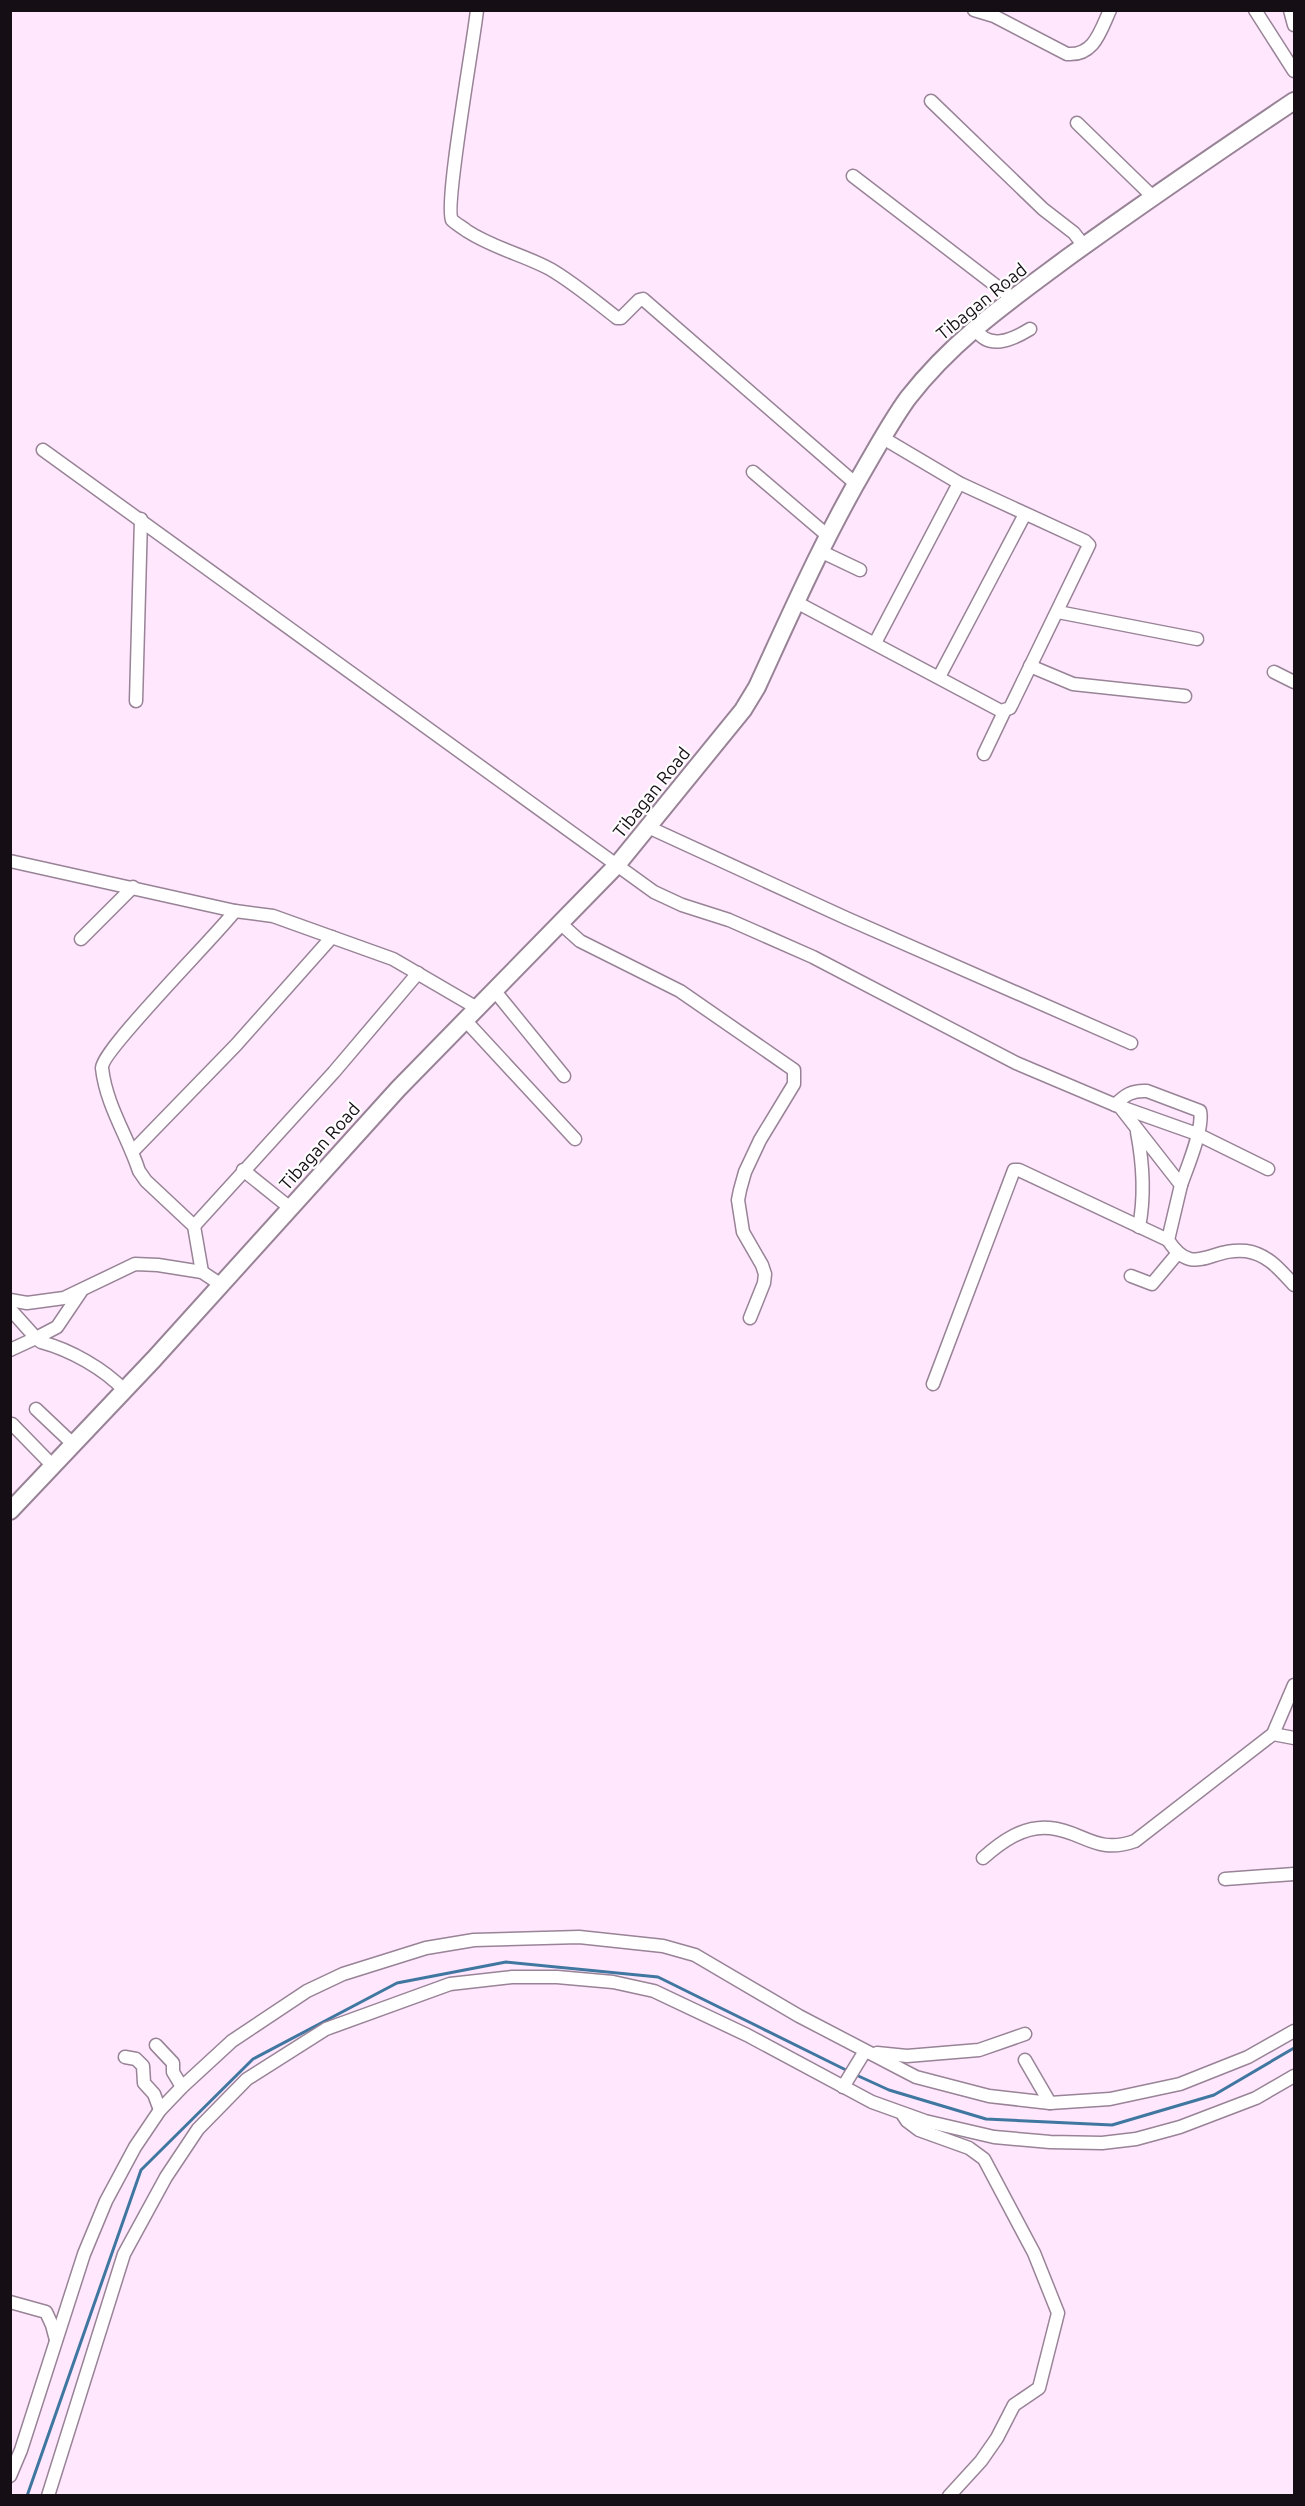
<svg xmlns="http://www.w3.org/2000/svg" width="1305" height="2506" viewBox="0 0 1305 2506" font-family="Ubuntu,sans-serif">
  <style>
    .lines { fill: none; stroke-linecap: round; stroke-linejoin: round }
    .stream { stroke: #4077a0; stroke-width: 3 }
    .street-casing { stroke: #988397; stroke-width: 15 }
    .secondary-casing { stroke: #988397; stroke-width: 20 }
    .street { stroke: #fff; stroke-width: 12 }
    .secondary { stroke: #fff; stroke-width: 16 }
    .labels { text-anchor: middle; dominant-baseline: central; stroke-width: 4.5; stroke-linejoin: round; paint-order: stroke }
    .street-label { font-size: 18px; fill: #150e15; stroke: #fdfdfd }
  </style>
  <rect width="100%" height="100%" fill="#ffe7fd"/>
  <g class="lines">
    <g class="stream">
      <polyline points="854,2074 889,2090 986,2119 1112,2125 1214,2095 1294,2048"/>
      <polyline points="27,2496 141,2170 253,2059 397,1983 506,1962 658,1977 848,2071"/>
    </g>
    <defs>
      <g id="street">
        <path d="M477 10C474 40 444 206 452 220 456 224 462 227 467 231 495 249 522 254 550 269 574 283 595 301 617 318H621L639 300 643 299 856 484"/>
        <path d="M974 10 994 16 1067 54C1094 56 1100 32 1110 10"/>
        <polyline points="1255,10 1294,71"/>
        <polyline points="1290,10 1294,25"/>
        <polyline points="931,101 1043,209 1074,233 1084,246"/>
        <polyline points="1077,123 1152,196"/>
        <polyline points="853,176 1012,298"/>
        <path d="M975 328C988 351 1012 340 1030 329"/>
        <path d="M43 450 654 892 682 905 729 920 813 957 1016 1063 1120 1107 1181 1185 1168 1240C1193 1279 1210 1247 1246 1251 1268 1254 1281 1271 1294 1285"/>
        <polyline points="753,472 828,536"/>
        <polyline points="820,551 860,570"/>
        <polyline points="796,602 1001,711 1010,708 1089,545 1085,541 959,483 883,438"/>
        <polyline points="1058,612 1197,639"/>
        <polyline points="875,643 959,483"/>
        <polyline points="1030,666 1073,684 1185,696"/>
        <polyline points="1274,672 1294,682"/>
        <polyline points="939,677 1025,514"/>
        <polyline points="136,701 141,519"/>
        <polyline points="984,754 1005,710"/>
        <polyline points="648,827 846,918 1131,1043"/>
        <polyline points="10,861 235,911 273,916 393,959 477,1008"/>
        <polyline points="560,923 580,941 680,991 794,1070 794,1084 760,1140 745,1172 740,1190 738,1200 743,1232 762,1265 765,1274 764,1283 750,1318"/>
        <polyline points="81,939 133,887"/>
        <polyline points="494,990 564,1076"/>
        <polyline points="465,1020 575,1139"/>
        <path d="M1115 1105C1125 1095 1132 1090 1147 1091L1200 1111C1204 1128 1187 1168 1181 1185"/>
        <polyline points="1121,1107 1197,1134 1268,1169"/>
        <path d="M1137 1132C1143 1163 1145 1196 1139 1227"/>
        <polyline points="132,1152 236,1045 332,937"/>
        <polyline points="243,1170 289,1207"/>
        <polyline points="194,1226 334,1072 418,973"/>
        <path d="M202 1272 194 1226 146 1181 139 1171C128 1137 106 1105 102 1068 101 1051 217 935 235 911"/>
        <polyline points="1131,1276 1152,1284 1177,1254"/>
        <polyline points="10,1300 27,1303 64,1298 135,1264 158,1265 202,1272 220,1284"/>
        <polyline points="10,1309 36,1338 57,1327 82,1290"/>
        <path d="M10 1350 36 1338 41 1342C71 1350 104 1369 124 1390"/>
        <polyline points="933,1384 1014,1170 1019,1170 1168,1240"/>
        <polyline points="36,1409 73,1444"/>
        <polyline points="12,1424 53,1466"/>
        <polyline points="1273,1734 1294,1738"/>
        <path d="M983 1858C1001 1842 1024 1825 1050 1828 1083 1831 1096 1855 1135 1841L1273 1734 1294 1685"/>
        <polyline points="1225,1879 1294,1874"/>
        <polyline points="156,2045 173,2063 173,2072 182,2087"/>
        <polyline points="877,2053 907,2056 979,2050 1025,2034"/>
        <polyline points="125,2057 136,2059 143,2066 144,2083 154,2094 160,2110"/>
        <polyline points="1025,2060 1050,2103"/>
        <polyline points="843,2087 865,2051"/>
        <polyline points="903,2115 907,2121 919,2130 969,2148 984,2159 1034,2253 1058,2313 1039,2388 1014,2405 997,2438 981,2461 949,2496"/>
        <polyline points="10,2302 46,2312 52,2325 56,2340"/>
        <polyline points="10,2476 21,2450 84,2254 106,2201 135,2147 160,2110 182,2087 232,2041 307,1991 343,1974 426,1948 474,1940 579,1937 663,1946 695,1955 799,2016 916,2077 989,2096 1050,2103 1110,2099 1180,2084 1248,2057 1294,2031"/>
        <polyline points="48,2496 124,2254 166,2177 198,2129 247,2079 326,2029 450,1984 512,1977 557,1977 613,1982 654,1991 747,2035 872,2102 925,2121 994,2137 1050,2142 1102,2143 1136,2139 1180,2127 1256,2098 1294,2076"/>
      </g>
      <path id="secondary" d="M10 1511 154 1359 398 1089 617 865 743 710 757 687C791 613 824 538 865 468 879 444 892 420 908 398 954 339 1008 302 1067 258 1142 204 1218 152 1294 101"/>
    </defs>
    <use href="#street" class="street-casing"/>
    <use href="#secondary" class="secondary-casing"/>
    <use href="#street" class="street"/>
    <use href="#secondary" class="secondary"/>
  </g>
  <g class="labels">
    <g class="street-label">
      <text transform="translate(981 301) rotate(-39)">Tibagan Road</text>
      <text transform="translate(651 792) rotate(-51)">Tibagan Road</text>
      <text transform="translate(319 1146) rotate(-48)">Tibagan Road</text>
    </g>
  </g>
  <rect width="1305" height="2506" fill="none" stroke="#150e15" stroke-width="24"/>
</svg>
